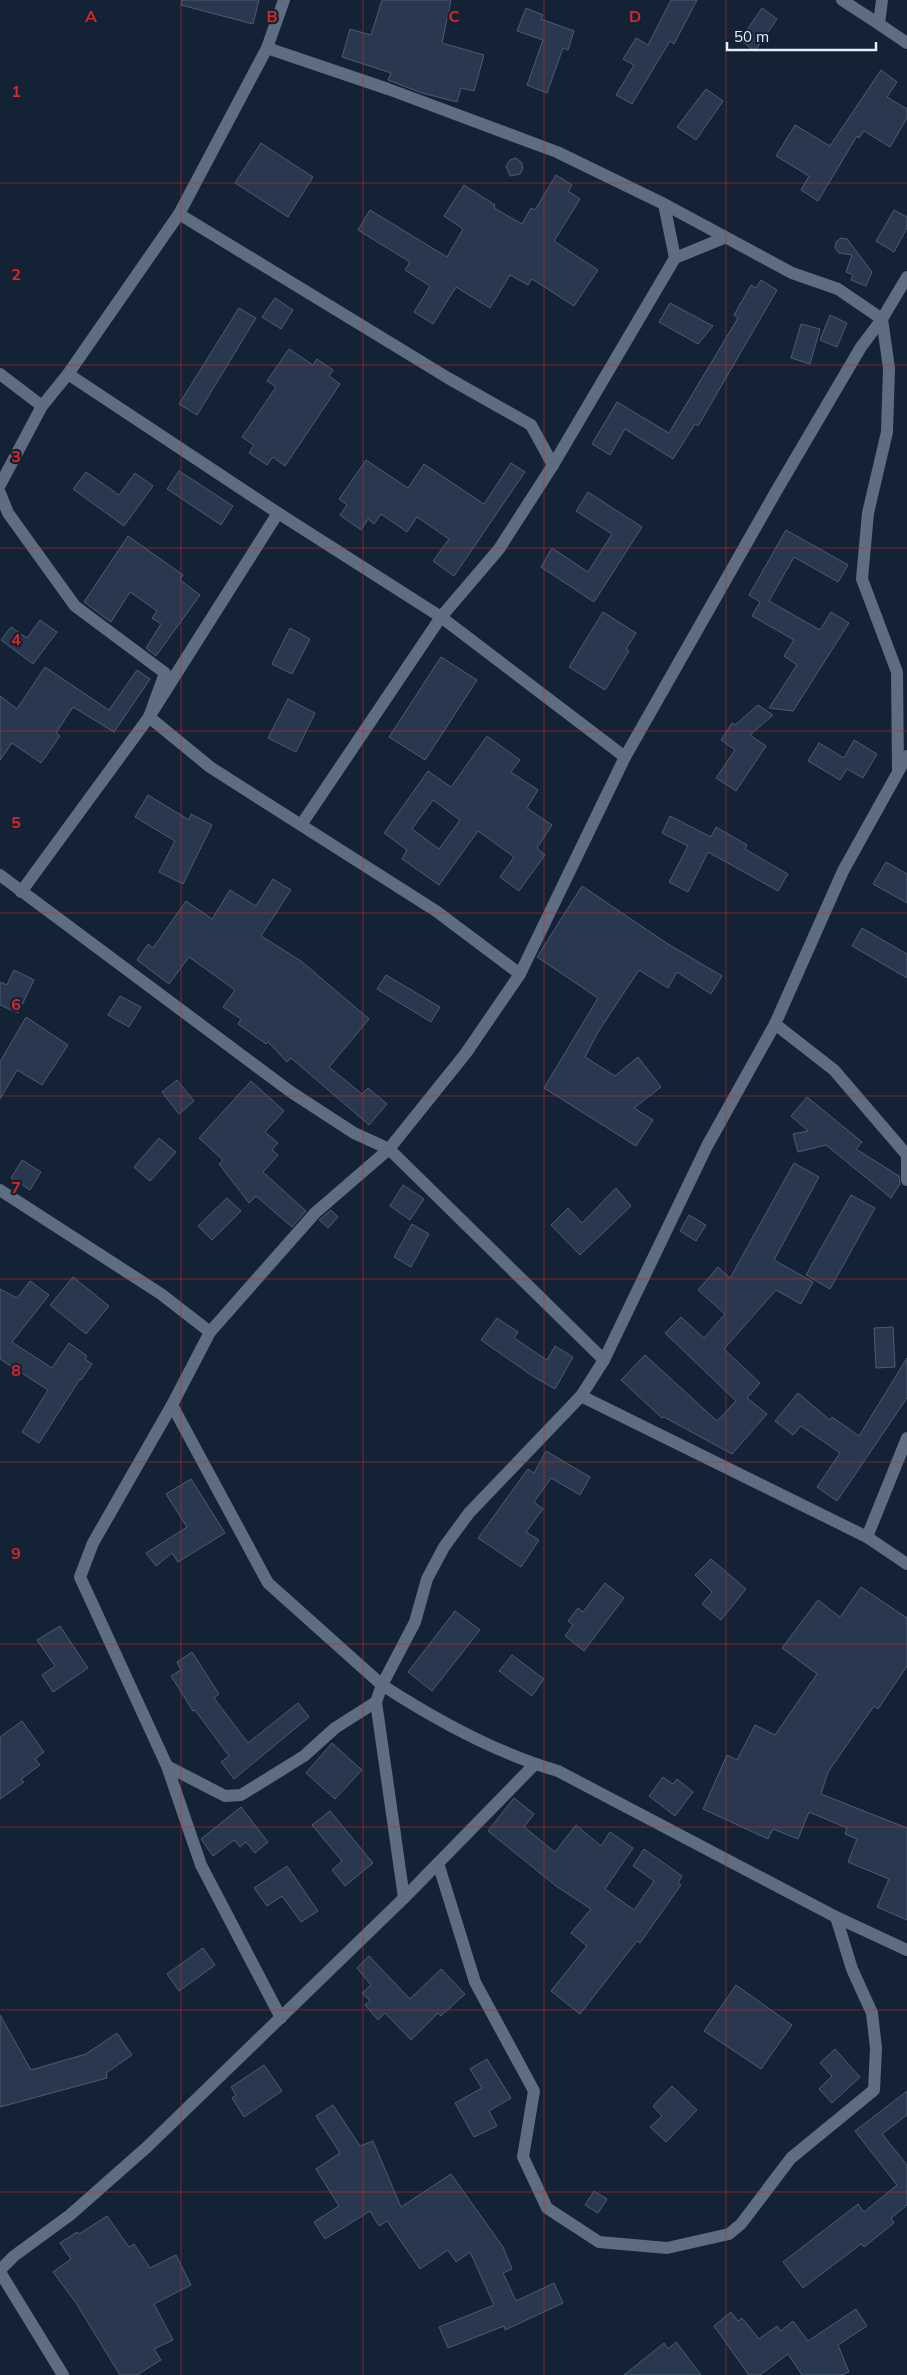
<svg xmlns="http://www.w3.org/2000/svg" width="907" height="2375" viewBox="0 0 907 2375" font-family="Mulish,sans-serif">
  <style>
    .building { fill: #29384e; stroke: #4b5c73; fill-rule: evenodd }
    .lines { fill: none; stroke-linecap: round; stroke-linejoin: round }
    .minor { stroke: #5e6d81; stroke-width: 12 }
    .grid { fill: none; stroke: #d62828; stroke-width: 1; stroke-opacity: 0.55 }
    .grid-label { font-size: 16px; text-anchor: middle; font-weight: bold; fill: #d62828; stroke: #142236; stroke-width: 4.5; stroke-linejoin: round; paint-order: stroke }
  </style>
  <rect width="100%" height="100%" fill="#142236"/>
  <g class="building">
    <polygon points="182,0 259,0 253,24 181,5"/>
    <polygon points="382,0 451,0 442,43 484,55 474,91 461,88 457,102 422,93 388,80 391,73 342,57 350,29 371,35"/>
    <polygon points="671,0 697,0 674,44 670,41 632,104 616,95 634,65 623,59 636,38 648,45"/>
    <polygon points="526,8 543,15 541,19 574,31 568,50 563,48 547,93 527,85 543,40 517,31"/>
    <polygon points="762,8 777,19 755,51 740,40"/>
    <polygon points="881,70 897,82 887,97 907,109 907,118 890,147 864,131 859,138 857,136 818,201 801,190 809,176 776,156 795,125 830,146"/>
    <polygon points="706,89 723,101 696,140 677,127"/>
    <polygon points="261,143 313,177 288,217 235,183"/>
    <polygon points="516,158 521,162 523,168 520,174 510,176 506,166 510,160"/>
    <polygon points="556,175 572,185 568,191 580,199 554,241 598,270 574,306 532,279 528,285 510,275 490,308 456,287 433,324 414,312 430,286 405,270 410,262 358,230 370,210 447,257 463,229 444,216 464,185 495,205 494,208 522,224 531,208 535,210"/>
    <polygon points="894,210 907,217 907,228 894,252 876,241"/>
    <polygon points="841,238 847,239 872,272 866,286 851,280 853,275 846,272 852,255 839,253 835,248 836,242"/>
    <polygon points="761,280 777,290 698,426 695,424 673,459 625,429 610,455 592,444 617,402 669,433 738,318 734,315 751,285 756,288"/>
    <polygon points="275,298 293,310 281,329 262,317"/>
    <polygon points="670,303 713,326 698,344 659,322"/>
    <polygon points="239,308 256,318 197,415 179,404"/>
    <polygon points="830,315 847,323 837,347 820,340"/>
    <polygon points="801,324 820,329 810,364 791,358"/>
    <polygon points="289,349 313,365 317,359 333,370 329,376 340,384 285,466 273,457 267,465 249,453 254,445 242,437 276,387 267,381"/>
    <polygon points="366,460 408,488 424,464 484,504 511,463 525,472 454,576 433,561 449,539 417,517 407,532 381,514 374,524 368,519 361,530 340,515 347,505 339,499"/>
    <polygon points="179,471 233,506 221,525 167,489"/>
    <polygon points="86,472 119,495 135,473 153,486 124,526 73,489"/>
    <polygon points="588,492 642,527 594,602 541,567 552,548 588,572 612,534 576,511"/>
    <polygon points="786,530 848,565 838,582 794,557 769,601 820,630 831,612 849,623 793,711 769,708 797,665 784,656 794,640 752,616 760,602 749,595"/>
    <polygon points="128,536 183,575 180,580 200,595 156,656 146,648 161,624 152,618 157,611 130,592 111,622 84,602"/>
    <polygon points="603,612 636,633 626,649 629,651 605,690 569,667"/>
    <polygon points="40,620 57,632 33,664 1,640 11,627 27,638"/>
    <polygon points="290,628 310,639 292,674 272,664"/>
    <polygon points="441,657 477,680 425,760 389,737"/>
    <polygon points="45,667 109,710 137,670 150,679 114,732 73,707 56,733 60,736 41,763 12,743 0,760 0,696 17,709"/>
    <polygon points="288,699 315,713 296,752 268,738"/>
    <polygon points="758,705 773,715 750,735 766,746 736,791 716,778 735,750 721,740 732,723 735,725"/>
    <path d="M487 736 520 760 511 772 538 790 527 808 552 825 537 848 545 855 519 891 500 877 514 857 478 831 439 885 402 859 407 850 384 833 428 771 451 787ZM433 800 460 820 439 849 412 829Z"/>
    <polygon points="854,740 877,754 863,778 847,769 840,780 808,761 819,743 844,758"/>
    <polygon points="148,795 189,820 191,814 212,825 183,884 159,872 175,841 135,817"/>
    <polygon points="670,816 711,837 716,827 747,845 745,849 788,874 778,891 708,852 688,892 669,882 688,846 662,833"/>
    <polygon points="886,862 907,874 907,903 873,884"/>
    <polygon points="273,879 291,890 261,936 301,961 369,1019 329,1067 362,1094 368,1088 387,1104 369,1125 291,1058 287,1062 268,1042 266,1044 238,1024 241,1019 223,1007 235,990 189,957 169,984 137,960 148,944 153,948 186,901 212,919 230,890 256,906"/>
    <polygon points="582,886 668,944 722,976 711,994 677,972 668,988 639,970 598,1032 585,1057 615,1076 638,1057 661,1087 634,1108 653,1120 636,1146 544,1088 598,998 537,957"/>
    <polygon points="862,928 907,954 907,978 852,946"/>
    <polygon points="14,970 34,980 18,1013 0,1005 0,982 7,985"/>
    <polygon points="386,975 440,1007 431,1022 377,989"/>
    <polygon points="120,996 141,1007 129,1027 108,1015"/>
    <polygon points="26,1017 68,1045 42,1085 17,1070 0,1099 0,1062"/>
    <polygon points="177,1080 194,1101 179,1114 162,1092"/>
    <polygon points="251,1081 284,1111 265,1132 278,1143 272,1150 278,1155 263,1172 306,1211 292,1227 256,1196 249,1203 219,1164 223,1160 199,1138"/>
    <polygon points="807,1097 862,1142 856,1149 899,1176 900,1184 891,1198 826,1145 798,1152 793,1134 808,1131 791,1116"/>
    <polygon points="159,1138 176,1152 150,1181 134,1167"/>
    <polygon points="22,1160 41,1172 30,1190 11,1178"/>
    <polygon points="794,1163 819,1177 774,1260 813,1282 801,1304 776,1290 724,1349 760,1383 747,1398 767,1414 732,1454 664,1417 662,1418 621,1380 645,1355 717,1421 736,1401 665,1333 681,1317 704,1338 725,1314 698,1290 718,1267 730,1278"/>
    <polygon points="403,1185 424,1199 410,1220 390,1206"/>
    <polygon points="616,1188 631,1206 580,1255 551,1225 568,1208 582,1223"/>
    <polygon points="851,1195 875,1208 830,1289 806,1275"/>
    <polygon points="227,1198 241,1211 212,1240 198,1226"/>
    <polygon points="331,1210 338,1217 328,1228 319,1220"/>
    <polygon points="689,1215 706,1225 696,1241 680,1231"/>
    <polygon points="412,1224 429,1234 411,1267 394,1257"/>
    <polygon points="73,1277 109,1306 86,1334 50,1305"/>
    <polygon points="30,1281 49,1295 12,1342 52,1368 69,1343 87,1356 85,1359 92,1364 81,1380 80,1379 39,1443 22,1432 48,1390 0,1359 0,1289 17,1298"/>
    <polygon points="497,1318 518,1332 514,1338 547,1360 555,1346 573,1357 555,1389 534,1377 481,1340"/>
    <polygon points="893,1327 895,1367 876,1368 874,1328"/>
    <polygon points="907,1358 907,1398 837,1501 817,1487 840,1453 801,1426 793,1435 775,1421 798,1393 830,1420 832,1417 859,1436"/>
    <polygon points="546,1451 590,1477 580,1495 551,1478 534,1502 543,1509 526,1532 539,1540 521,1567 478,1538 528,1469 534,1473"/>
    <polygon points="191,1479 225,1533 178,1562 172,1553 156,1566 146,1553 187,1527 166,1494"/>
    <polygon points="711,1559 746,1589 721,1620 702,1604 712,1592 695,1575"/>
    <polygon points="605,1583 624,1598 584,1651 565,1636 573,1625 568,1621 578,1608 583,1612"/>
    <polygon points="861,1587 907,1618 907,1666 878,1709 874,1706 828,1772 821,1794 907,1828 907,1920 877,1907 889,1879 848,1862 857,1839 845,1834 847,1828 809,1812 798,1839 773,1829 768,1839 703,1809 727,1755 737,1760 755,1725 775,1735 817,1674 782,1648 818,1600 840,1617"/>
    <polygon points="455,1611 480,1630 432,1691 408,1672"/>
    <polygon points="60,1626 88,1668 53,1692 42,1675 55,1666 37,1640"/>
    <polygon points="192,1652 219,1694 214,1698 248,1743 298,1703 309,1717 234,1779 221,1762 229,1756 195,1710 193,1711 171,1676 181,1670 177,1662"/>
    <polygon points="512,1655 544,1679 532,1696 499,1671"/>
    <polygon points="22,1721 44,1752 35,1759 40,1765 21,1779 24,1782 0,1799 0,1737"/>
    <polygon points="332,1743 362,1770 335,1799 306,1773"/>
    <polygon points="663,1777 673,1784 677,1779 693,1792 675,1816 649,1796"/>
    <polygon points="514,1798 534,1814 524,1827 555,1852 576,1825 601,1846 610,1832 633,1848 605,1889 634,1910 654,1881 633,1866 644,1849 682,1876 678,1883 681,1885 640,1943 637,1941 580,2014 551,1991 587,1946 571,1933 591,1909 556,1886 488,1831"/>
    <polygon points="241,1807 268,1842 255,1853 246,1842 240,1847 234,1840 213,1856 201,1839"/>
    <polygon points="330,1811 373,1863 345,1886 332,1870 342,1861 312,1825"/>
    <polygon points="287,1866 318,1911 301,1922 282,1896 267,1906 254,1888"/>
    <polygon points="203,1948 215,1965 179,1991 167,1974"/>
    <polygon points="369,1956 410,1999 441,1969 465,1994 441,2016 438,2013 411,2040 385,2013 378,2020 365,2005 370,2001 362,1993 371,1985 357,1968"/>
    <polygon points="736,1985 792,2025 761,2069 704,2031"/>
    <polygon points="0,2015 31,2070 86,2054 117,2033 132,2055 106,2073 107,2078 0,2107"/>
    <polygon points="835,2049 860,2077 832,2103 819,2089 832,2076 820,2063"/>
    <polygon points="487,2059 511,2098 489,2111 497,2126 474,2137 455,2103 482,2088 470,2069"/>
    <polygon points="264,2065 282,2091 244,2117 232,2098 236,2095 231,2087"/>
    <polygon points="672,2086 697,2110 666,2142 650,2127 662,2116 653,2106"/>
    <polygon points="907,2091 907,2115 882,2134 907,2165 907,2205 891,2218 894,2223 864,2247 861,2244 803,2288 783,2262 858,2204 864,2212 897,2185 855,2131"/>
    <polygon points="333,2105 360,2146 373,2141 401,2207 451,2174 503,2247 512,2269 503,2273 516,2301 554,2283 563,2303 505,2330 504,2326 448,2348 439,2327 494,2305 470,2252 456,2262 448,2250 420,2269 387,2221 379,2226 370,2211 325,2239 314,2222 339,2206 316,2169 340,2153 316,2116"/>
    <polygon points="594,2191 607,2199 598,2213 585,2205"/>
    <polygon points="107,2216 129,2247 134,2244 150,2268 176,2255 191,2285 154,2304 173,2340 154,2349 161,2360 137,2375 120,2375 76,2303 53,2272 71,2259 60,2243 77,2232 79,2234"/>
    <polygon points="856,2309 867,2326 838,2345 849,2372 841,2375 802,2375 788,2354 760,2375 749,2375 714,2326 731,2312 738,2321 742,2318 759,2339 777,2326 781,2331 793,2321 808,2341"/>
    <polygon points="676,2342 701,2375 624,2375 664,2343 668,2349"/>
  </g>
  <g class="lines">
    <g class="minor">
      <polyline points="842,0 879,24"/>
      <polyline points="882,0 879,24 907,43"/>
      <polyline points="267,48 388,89 557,152 664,204 792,273 838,289 882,319 889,368 887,432 868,513 862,579 897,672 898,770"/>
      <polyline points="664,204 675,258"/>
      <polyline points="179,214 448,378 531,425 553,465"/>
      <polyline points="0,374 42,406"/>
      <polyline points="0,485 42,406 68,374 179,214 267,48 284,0"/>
      <polyline points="0,493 8,513 75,606 165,673 149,717 210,767 436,911 520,974 466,1053 389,1149 315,1213 210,1332 172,1405 93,1543 80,1577 167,1766 201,1865 281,2018"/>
      <polyline points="278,513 441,617 499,549 553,465 675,258 724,238"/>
      <path d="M907 756 843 871 775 1024 707 1146 604 1360 581 1396 469 1513 444 1547 427 1579 415 1622 382 1685C436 1720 495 1753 558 1771L836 1917 907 1950"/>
      <polyline points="301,825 441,617 625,757"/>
      <polyline points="0,875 291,1092 354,1133 389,1149 604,1360"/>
      <polyline points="21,892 149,717 278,513 68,374"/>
      <polyline points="520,974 625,757 778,488 861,347 882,319 907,277"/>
      <polyline points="775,1024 834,1070 907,1155"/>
      <polyline points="907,1152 907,1180"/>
      <polyline points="0,1190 161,1294 210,1332"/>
      <polyline points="581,1396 867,1537 907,1564"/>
      <polyline points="867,1537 907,1438"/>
      <polyline points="376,1702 404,1898"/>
      <polyline points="167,1766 225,1796 241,1795 304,1756 335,1728 376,1702 382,1685 268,1583 172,1405"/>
      <polyline points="438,1863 475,1982 534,2091 523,2157 547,2208 599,2242 667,2248 729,2234 741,2224 791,2158 874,2090 876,2048 872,2013 852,1969 836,1917"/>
      <polyline points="0,2270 14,2256 70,2215 147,2147 404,1898 534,1765"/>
      <polyline points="0,2272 63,2375"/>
    </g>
  </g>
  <path class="grid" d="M181 0V2375M363 0V2375M544 0V2375M726 0V2375M0 183H907M0 365H907M0 548H907M0 731H907M0 913H907M0 1096H907M0 1279H907M0 1462H907M0 1644H907M0 1827H907M0 2010H907M0 2192H907"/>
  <g class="grid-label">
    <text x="91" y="22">A</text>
    <text x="272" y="22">B</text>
    <text x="454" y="22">C</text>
    <text x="635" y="22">D</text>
    <text x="16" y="97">1</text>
    <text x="16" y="280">2</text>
    <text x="16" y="462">3</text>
    <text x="16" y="645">4</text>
    <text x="16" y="828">5</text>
    <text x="16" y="1010">6</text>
    <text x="16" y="1193">7</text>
    <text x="16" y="1376">8</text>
    <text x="16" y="1559">9</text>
  </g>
  <path d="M727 42v8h149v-8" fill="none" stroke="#e4eefc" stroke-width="2.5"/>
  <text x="734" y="42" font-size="15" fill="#e4eefc" stroke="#142236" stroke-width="4" paint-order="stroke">50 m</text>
</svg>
